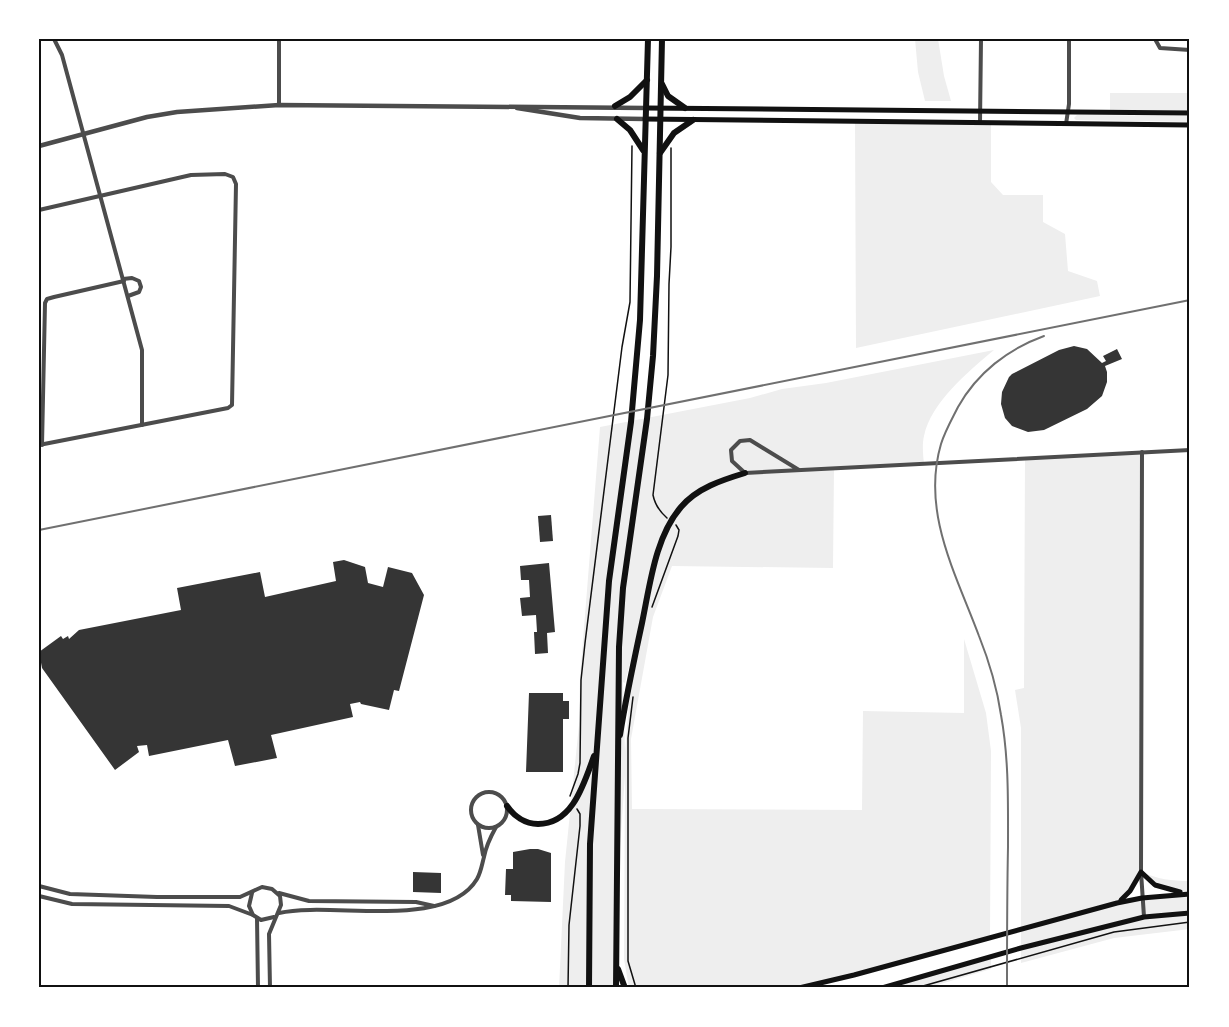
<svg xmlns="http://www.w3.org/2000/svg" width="1229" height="1027" viewBox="0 0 1229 1027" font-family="'Fira Sans',sans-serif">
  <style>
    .green { fill: #eee; fill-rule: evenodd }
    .building { fill: #353535 }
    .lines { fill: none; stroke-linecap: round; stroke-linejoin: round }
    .path { stroke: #111; stroke-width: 1.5 }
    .minor { stroke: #4c4c4c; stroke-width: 4 }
    .tertiary { stroke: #4c4c4c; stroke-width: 4.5 }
    .secondary { stroke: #111; stroke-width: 5 }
    .primary { stroke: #111; stroke-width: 6 }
    .rail { stroke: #707070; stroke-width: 2 }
    .neatline { fill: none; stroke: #111; stroke-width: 2 }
  </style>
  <rect width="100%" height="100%" fill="#fff"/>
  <g class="green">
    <polygon points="915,39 938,39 944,76 951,101 925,101 918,72"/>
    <polygon points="1110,93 1190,93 1190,113 1110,112"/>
    <polygon points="1077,115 1190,116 1190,122 1076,120 1074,118"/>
    <polygon points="855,121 991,123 991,182 1003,195 1043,195 1043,222 1065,234 1068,271 1097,281 1100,296 856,348"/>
    <path d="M994 350C969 371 931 402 924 436 922 444 923 455 924 464L834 468 833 568 672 566 653 617 631 739 632 809 862 810 863 711 964 713V639L986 713 991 751 990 937 799 988H629L624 959 625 775 616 908V988H589L588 975 585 988H559L565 862 579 725 580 678 600 427 750 398 782 389 826 383ZM650 584 629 703 625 752 623 682 625 683Z"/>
    <path d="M1142 452 1141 872C1158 879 1171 881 1190 881V929L1114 938 1021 963V728L1015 690 1024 688 1025 458ZM1141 872 1155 885 1184 894 1119 902Z"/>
    <polygon points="991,957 991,969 927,988 882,988"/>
  </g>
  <g class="building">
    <polygon points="1074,346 1087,349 1102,363 1106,361 1103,356 1117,349 1122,359 1105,366 1107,372 1107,382 1102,396 1087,409 1044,430 1028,432 1012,426 1005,418 1001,404 1002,392 1009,377 1012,374 1059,350"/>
    <polygon points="551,515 553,541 540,542 538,516"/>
    <polygon points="344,560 365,567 368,583 383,587 388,567 412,573 424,595 399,691 394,690 389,710 361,704 360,702 350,704 353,717 271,735 277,758 235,766 228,740 149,756 147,745 137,746 139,752 115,770 42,668 39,652 61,636 63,639 68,636 69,639 79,630 181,610 177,588 260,572 265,597 336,581 333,562"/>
    <polygon points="549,563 555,632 547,633 548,653 535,654 534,632 537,632 536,615 522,616 520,598 530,597 529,580 521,580 520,566"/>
    <polygon points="529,693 563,693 563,701 569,701 569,719 563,719 563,772 526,772"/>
    <polygon points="530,849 538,849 551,853 551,902 511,901 511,895 505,895 506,869 513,869 513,852"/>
    <polygon points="413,872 441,873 441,893 413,892"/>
  </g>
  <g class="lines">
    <g class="path">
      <path d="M667 518C659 511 655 505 653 495L668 375 669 284 671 247V148"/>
      <polyline points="652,607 678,536 679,530 676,525"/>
      <polyline points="633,697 628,738 628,961 636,988"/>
      <polyline points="570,796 578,774 580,763 581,680 585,643 622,347 630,302 632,146"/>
      <polyline points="568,988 569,925 580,826 580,814 577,809"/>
      <polyline points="916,988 1114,932 1190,922"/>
    </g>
    <g class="minor">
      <polyline points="54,39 62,55 142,350 142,425"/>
      <polyline points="1155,39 1160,48 1190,50"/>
      <polyline points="279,105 279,39"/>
      <polyline points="980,123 981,39"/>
      <polyline points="1066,124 1069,104 1069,39"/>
      <polyline points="39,210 191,175 225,174 233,177 236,184 232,405 228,408 39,445"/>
      <polyline points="123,279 132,278 139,281 141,287 139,292 128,296"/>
      <polyline points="42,445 45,303 47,299 54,297 124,281"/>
      <polyline points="1142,452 1141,872 1144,917"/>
      <polyline points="799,470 750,440 740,441 731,450 732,461 745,473 1190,450"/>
      <circle cx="489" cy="810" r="18"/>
      <polyline points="478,825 483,855"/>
      <polyline points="39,886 70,894 157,897 240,897 262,887 272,889 280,896 281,905 269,934 270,988"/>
      <polyline points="252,893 249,906 253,915 261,920 274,917"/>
      <polyline points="279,893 309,901 416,902 434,906"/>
      <polyline points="39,896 72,904 229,906 253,915"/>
      <path d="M279 913C332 901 446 931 477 879 481 872 482 864 484 857 486 846 491 836 496 827"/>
      <polyline points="257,918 258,988"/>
    </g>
    <g class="tertiary">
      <polyline points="517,108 580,118 645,119"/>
      <polyline points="39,146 147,117 177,112 279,105 646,108"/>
    </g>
    <g class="secondary">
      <polyline points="646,108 1190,113"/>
      <polyline points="645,119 1190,125"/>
      <polyline points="1121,900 1130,891 1141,872 1155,885 1180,892"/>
      <polyline points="799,988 854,975 1117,903 1142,898 1190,894"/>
      <polyline points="882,988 1021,948 1144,917 1190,913"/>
    </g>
    <g class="primary">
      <polyline points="662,84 668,96 685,108"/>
      <polyline points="615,106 630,97 647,80"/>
      <polyline points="617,119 630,130 643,150"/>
      <polyline points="660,153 674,133 693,120"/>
      <path d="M620 735C626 697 634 660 642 623 650 585 655 537 681 507 697 488 722 480 745 473"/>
      <path d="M507 806C514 816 525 824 538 824 573 824 584 783 594 756"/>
      <polyline points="618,969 625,988"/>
      <polyline points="589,988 590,844 609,581 631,422 640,320 648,39"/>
      <polyline points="616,988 619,647 623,588 647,419 653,356 657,276 662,39"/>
    </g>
    <g class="rail">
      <polyline points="39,530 1190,300"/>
      <path d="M1007 988C1007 941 1007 894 1008 847 1008 803 1009 759 1001 715 997 688 989 661 979 636 956 574 921 512 941 444 945 431 952 419 958 407 977 373 1008 349 1044 336"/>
    </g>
  </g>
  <rect width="1229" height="1027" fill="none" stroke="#ffffff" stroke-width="81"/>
  <rect x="40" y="40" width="1148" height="946" class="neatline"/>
</svg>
